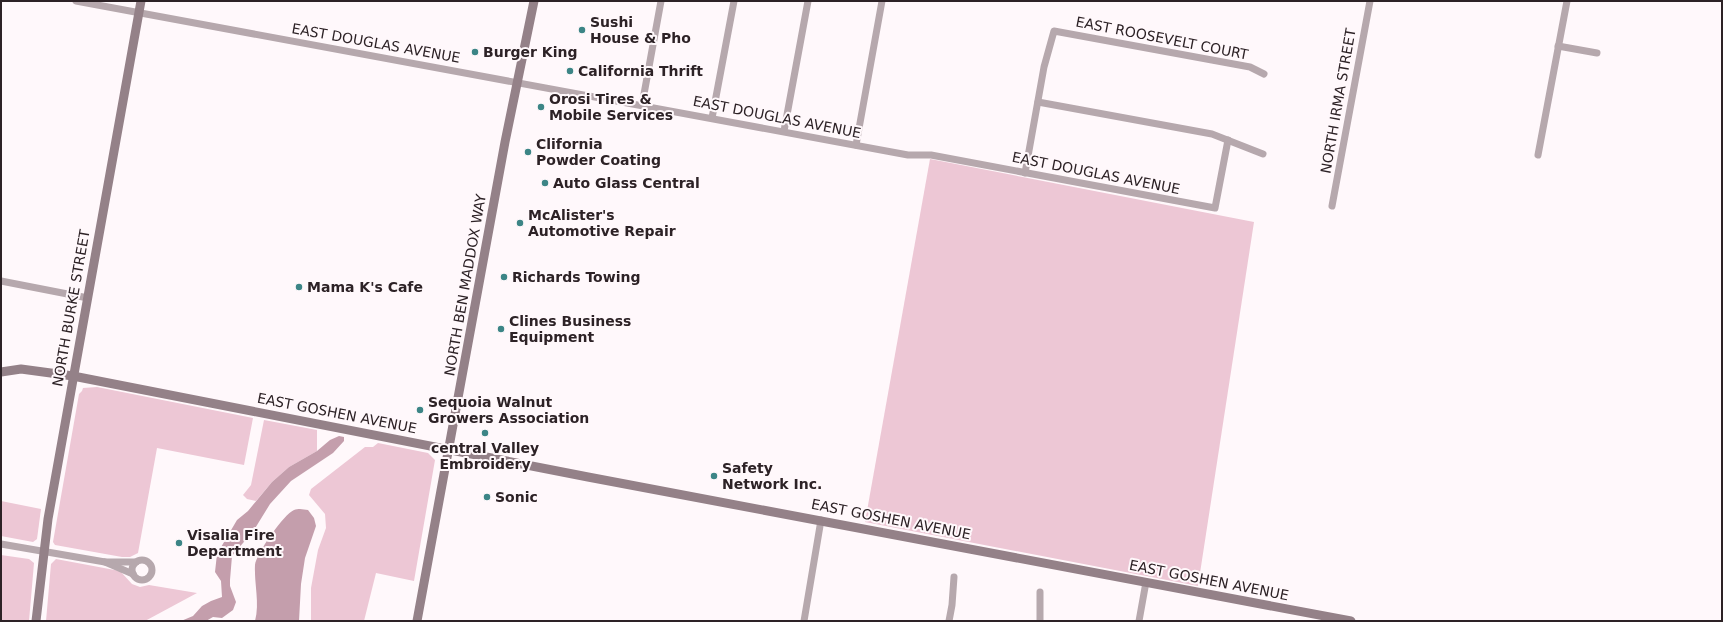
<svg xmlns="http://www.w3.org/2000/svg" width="1723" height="622" viewBox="0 0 1723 622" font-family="'DejaVu Sans',sans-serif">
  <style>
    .green { fill: #edc7d5 }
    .water { fill: #c49eac }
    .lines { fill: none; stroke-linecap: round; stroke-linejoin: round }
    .street { stroke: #b6a8ad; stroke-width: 7 }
    .secondary { stroke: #948188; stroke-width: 9 }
    .poi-dot { fill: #3c8586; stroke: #fff8fb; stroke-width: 1.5 }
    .labels { text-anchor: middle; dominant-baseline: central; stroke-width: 4; stroke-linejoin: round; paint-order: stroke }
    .poi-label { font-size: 14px; font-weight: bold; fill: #2d2226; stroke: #fff8fb; text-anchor: start }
    .street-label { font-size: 14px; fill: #2d2226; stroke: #fff8fb }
  </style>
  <rect width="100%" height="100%" fill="#fff8fb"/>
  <g class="green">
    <polygon points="930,159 1254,222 1198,586 865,522"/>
    <polygon points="97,387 253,418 244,465 157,448 138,553 130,557 122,557 55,545 53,542 79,394 82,391 83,388"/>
    <polygon points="264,420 317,430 317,451 289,467 272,482 256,501 247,499 243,495 251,485"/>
    <polygon points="378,443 428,453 435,460 414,581 376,573 364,621 311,621 311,588 318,550 326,528 325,514 309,495 311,489 365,447 373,447"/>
    <polygon points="1,501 41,509 37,539 33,542 1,536"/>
    <polygon points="1,555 29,559 34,563 29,621 1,621"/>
    <polygon points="56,559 120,571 132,584 140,587 149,585 197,593 145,621 46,621 51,564"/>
  </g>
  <g class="water">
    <polygon points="339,436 344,437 344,441 333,453 291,481 270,504 254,530 232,556 230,580 230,586 236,602 233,610 222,618 213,617 206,621 181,621 193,616 202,606 211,601 222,597 221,581 215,572 217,554 237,520 248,511 272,482 289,467 317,451 330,440"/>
    <path d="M300 509 308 510 314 518 316 526 305 558 301 584 299 621H255C260 603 254 584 255 565 256 554 284 514 294 510 296 509 298 509 300 509Z"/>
  </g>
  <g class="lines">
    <g class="street">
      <polyline points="76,1 908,155 931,155 1215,208 1228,140"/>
      <polyline points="1558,46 1597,53"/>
      <polyline points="1038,102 1212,134 1263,154"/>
      <polyline points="642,105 661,1"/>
      <polyline points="712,118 734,1"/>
      <polyline points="784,131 808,1"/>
      <polyline points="856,145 882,1"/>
      <polyline points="1538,155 1567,1"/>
      <polyline points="1025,173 1044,67 1054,31 1250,67 1264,74"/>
      <polyline points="1332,206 1370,1"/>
      <polyline points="1,281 88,298"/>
      <polyline points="1,544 105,562 136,562"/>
      <circle cx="142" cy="570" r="10"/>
      <polyline points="105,562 133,574"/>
      <polyline points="1040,592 1040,621"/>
      <polyline points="804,621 821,520"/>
      <polyline points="949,621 952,605 954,577"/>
      <polyline points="1139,621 1146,582"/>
    </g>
    <g class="secondary">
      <polyline points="1,372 21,369 73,376 588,477 1351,621"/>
      <polyline points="36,621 48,519 141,1"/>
      <polyline points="417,621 505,142 534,1"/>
    </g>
  </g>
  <g class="poi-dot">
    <circle cx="582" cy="30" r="4"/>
    <circle cx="475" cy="52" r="4"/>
    <circle cx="570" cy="71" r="4"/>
    <circle cx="541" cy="107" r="4"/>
    <circle cx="528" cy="152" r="4"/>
    <circle cx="545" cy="183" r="4"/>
    <circle cx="520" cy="223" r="4"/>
    <circle cx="504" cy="277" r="4"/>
    <circle cx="299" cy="287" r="4"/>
    <circle cx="501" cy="329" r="4"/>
    <circle cx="420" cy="410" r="4"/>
    <circle cx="485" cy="433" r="4"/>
    <circle cx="714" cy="476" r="4"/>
    <circle cx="487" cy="497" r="4"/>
    <circle cx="179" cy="543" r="4"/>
  </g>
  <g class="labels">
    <g class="poi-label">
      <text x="590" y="22">Sushi<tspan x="590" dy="16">House &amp; Pho</tspan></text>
      <text x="483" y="52">Burger King</text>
      <text x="578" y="71">California Thrift</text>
      <text x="549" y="99">Orosi Tires &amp;<tspan x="549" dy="16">Mobile Services</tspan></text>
      <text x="536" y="144">Clifornia<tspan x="536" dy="16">Powder Coating</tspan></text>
      <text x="553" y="183">Auto Glass Central</text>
      <text x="528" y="215">McAlister's<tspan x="528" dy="16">Automotive Repair</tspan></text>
      <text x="512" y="277">Richards Towing</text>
      <text x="307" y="287">Mama K's Cafe</text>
      <text x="509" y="321">Clines Business<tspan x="509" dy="16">Equipment</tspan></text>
      <text x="428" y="402">Sequoia Walnut<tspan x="428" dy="16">Growers Association</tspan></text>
      <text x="485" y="448" text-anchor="middle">central Valley<tspan x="485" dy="16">Embroidery</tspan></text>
      <text x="722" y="468">Safety<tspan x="722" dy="16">Network Inc.</tspan></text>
      <text x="495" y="497">Sonic</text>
      <text x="187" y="535">Visalia Fire<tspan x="187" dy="16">Department</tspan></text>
    </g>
    <g class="street-label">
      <text transform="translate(1162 38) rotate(11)">EAST ROOSEVELT COURT</text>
      <text transform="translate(376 43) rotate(10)">EAST DOUGLAS AVENUE</text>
      <text transform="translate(1338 101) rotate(-80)">NORTH IRMA STREET</text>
      <text transform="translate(777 117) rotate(11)">EAST DOUGLAS AVENUE</text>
      <text transform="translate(1096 173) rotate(11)">EAST DOUGLAS AVENUE</text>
      <text transform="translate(465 285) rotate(-80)">NORTH BEN MADDOX WAY</text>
      <text transform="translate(71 308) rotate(-80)">NORTH BURKE STREET</text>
      <text transform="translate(337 413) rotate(11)">EAST GOSHEN AVENUE</text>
      <text transform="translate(891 519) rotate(11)">EAST GOSHEN AVENUE</text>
      <text transform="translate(1209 580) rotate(11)">EAST GOSHEN AVENUE</text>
    </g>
  </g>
  <rect width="1723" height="622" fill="none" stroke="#2d2226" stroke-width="4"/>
</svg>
